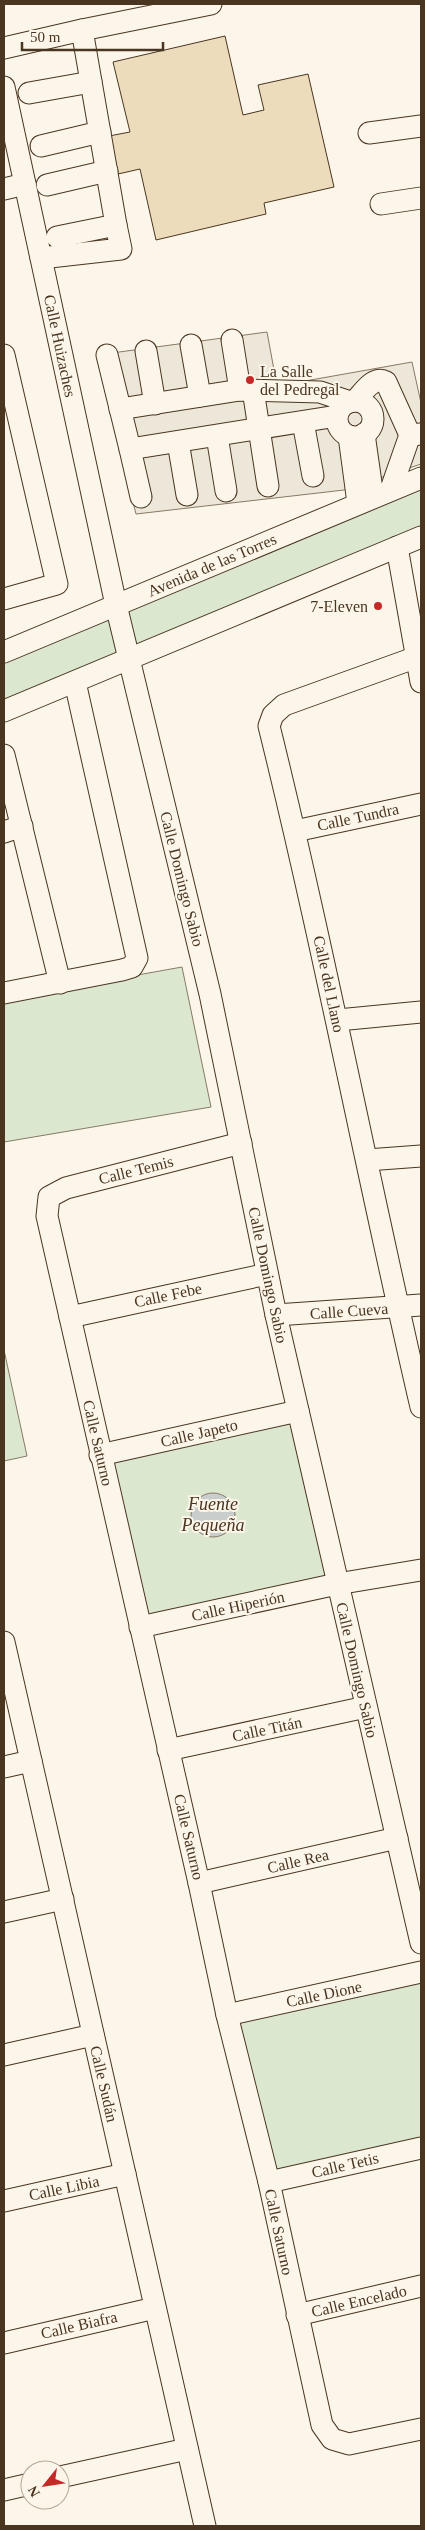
<svg xmlns="http://www.w3.org/2000/svg" width="425" height="2530" viewBox="0 0 425 2530" font-family="Georgia,serif">
  <style>
    .green { fill: #dce7d0; stroke: #887966 }
    .parking { fill: #ede7d9; stroke: #887966 }
    .water { fill: #c9cecd; stroke: #887966 }
    .building { fill: #ecdcbc; stroke: #4a3520 }
    .lines { fill: none; stroke-linecap: round; stroke-linejoin: round }
    .minor-casing { stroke: #4a3520; stroke-width: 23 }
    .minor { stroke: #fbf6e9; stroke-width: 21 }
    .poi-dot { fill: #c62828; stroke: #fbf6e9; stroke-width: 2 }
    .labels { text-anchor: middle; dominant-baseline: central; stroke-width: 4; stroke-linejoin: round; paint-order: stroke }
    .street-label { font-size: 16px; fill: #4a3520; stroke: #fbf6e9 }
    .poi-label { font-size: 16px; fill: #4a3520; stroke: #fbf6e9; text-anchor: start }
    .water-label { font-size: 18px; font-style: italic; fill: #4a3520; stroke: #fbf6e9 }
  </style>
  <rect width="100%" height="100%" fill="#fbf6e9"/>
  <g class="green">
    <polygon points="421,484 421,533 136,646 127,606"/>
    <polygon points="111,609 123,659 4,709 4,648"/>
    <polygon points="182,967 211,1107 4,1142 4,999"/>
    <polygon points="4,1350 27,1456 4,1461"/>
    <polygon points="295,1416 334,1583 141,1625 102,1456"/>
    <polygon points="421,1980 421,2143 264,2176 230,2018"/>
  </g>
  <polygon class="parking" points="267,332 277,386 412,362 421,403 421,464 344,490 136,514 97,355"/>
  <circle class="water" cx="213" cy="1515" r="22"/>
  <polygon class="building" points="225,36 243,115 264,110 258,85 308,74 334,187 264,203 266,214 156,240 140,169 118,174 109,136 130,132 113,62"/>
  <g class="lines">
    <defs>
      <g id="minor">
        <polyline points="82,30 211,4"/>
        <polyline points="4,48 82,30 116,225 57,237"/>
        <polyline points="4,87 116,605 210,994 276,1315 421,1943"/>
        <polyline points="29,93 91,82"/>
        <polyline points="369,133 421,126"/>
        <polyline points="41,146 100,132"/>
        <polyline points="47,185 107,171"/>
        <polyline points="4,189 25,184"/>
        <polyline points="381,204 421,198"/>
        <polyline points="41,258 121,249 116,225"/>
        <polyline points="232,340 240,390"/>
        <polyline points="191,345 200,396"/>
        <polyline points="146,351 155,404"/>
        <polyline points="4,355 57,584 4,599"/>
        <polyline points="107,355 130,449 337,416"/>
        <polyline points="253,390 268,486"/>
        <path d="M355 401C363 393 373 375 386 382L410 435 421 434"/>
        <circle cx="355" cy="419" r="18"/>
        <polyline points="120,409 240,390 320,392 350,402"/>
        <polyline points="303,422 313,476"/>
        <polyline points="364,434 373,497"/>
        <polyline points="217,436 226,491"/>
        <polyline points="349,436 358,503"/>
        <polyline points="178,442 187,495"/>
        <polyline points="130,449 141,497"/>
        <polyline points="391,489 410,435"/>
        <polyline points="397,547 421,682"/>
        <polyline points="4,652 421,478"/>
        <path d="M417 657 284 705 273 715 269 726C325 952 368 1180 421 1407"/>
        <polyline points="4,711 421,537"/>
        <polyline points="4,755 60,983"/>
        <polyline points="295,831 421,804"/>
        <polyline points="4,832 22,826"/>
        <polyline points="4,993 122,970 132,967 137,958 75,682"/>
        <polyline points="338,1020 421,1012"/>
        <polyline points="241,1143 66,1188 49,1197 47,1216 199,1883 227,2015 269,2182 322,2425 332,2439 349,2444 421,2429"/>
        <polyline points="367,1160 421,1156"/>
        <polyline points="276,1315 421,1305"/>
        <polyline points="70,1317 267,1274"/>
        <polyline points="100,1455 298,1411"/>
        <polyline points="140,1627 337,1584 421,1570"/>
        <polyline points="4,1642 205,2526"/>
        <polyline points="168,1750 366,1707"/>
        <polyline points="4,1767 31,1761"/>
        <polyline points="199,1883 397,1838"/>
        <polyline points="4,1912 63,1899"/>
        <polyline points="227,2015 421,1972"/>
        <polyline points="4,2055 93,2035"/>
        <polyline points="269,2182 421,2148"/>
        <polyline points="4,2201 125,2174"/>
        <polyline points="297,2315 421,2286"/>
        <polyline points="4,2343 155,2308"/>
        <polyline points="60,2477 187,2449"/>
        <polyline points="4,2490 30,2484"/>
      </g>
    </defs>
    <use href="#minor" class="minor-casing"/>
    <use href="#minor" class="minor"/>
  </g>
  <g class="poi-dot">
    <circle cx="250" cy="380" r="5"/>
    <circle cx="378" cy="606" r="5"/>
  </g>
  <g class="labels">
    <g class="street-label">
      <text transform="translate(60 346) rotate(78)">Calle Huizaches</text>
      <text transform="translate(212 565) rotate(-23)">Avenida de las Torres</text>
      <text transform="translate(358 817) rotate(-12)">Calle Tundra</text>
      <text transform="translate(182 879) rotate(76)">Calle Domingo Sabio</text>
      <text transform="translate(329 984) rotate(78)">Calle del Llano</text>
      <text transform="translate(136 1170) rotate(-14)">Calle Temis</text>
      <text transform="translate(268 1275) rotate(78)">Calle Domingo Sabio</text>
      <text transform="translate(168 1295) rotate(-12)">Calle Febe</text>
      <text transform="translate(349 1311) rotate(-4)">Calle Cueva</text>
      <text transform="translate(199 1433) rotate(-13)">Calle Japeto</text>
      <text transform="translate(98 1443) rotate(77)">Calle Saturno</text>
      <text transform="translate(238 1606) rotate(-12)">Calle Hiperión</text>
      <text transform="translate(357 1670) rotate(77)">Calle Domingo Sabio</text>
      <text transform="translate(267 1729) rotate(-12)">Calle Titán</text>
      <text transform="translate(189 1837) rotate(77)">Calle Saturno</text>
      <text transform="translate(298 1861) rotate(-13)">Calle Rea</text>
      <text transform="translate(324 1994) rotate(-12)">Calle Dione</text>
      <text transform="translate(104 2084) rotate(77)">Calle Sudán</text>
      <text transform="translate(345 2165) rotate(-13)">Calle Tetis</text>
      <text transform="translate(64 2188) rotate(-12)">Calle Libia</text>
      <text transform="translate(279 2232) rotate(78)">Calle Saturno</text>
      <text transform="translate(359 2301) rotate(-13)">Calle Encelado</text>
      <text transform="translate(79 2325) rotate(-13)">Calle Biafra</text>
    </g>
    <g class="poi-label">
      <text x="260" y="371">La Salle<tspan x="260" dy="18">del Pedregal</tspan></text>
      <text x="368" y="606" text-anchor="end">7-Eleven</text>
    </g>
    <g class="water-label">
      <text x="213" y="1504">Fuente<tspan x="213" dy="21">Pequeña</tspan></text>
    </g>
  </g>
  <rect width="425" height="2530" fill="none" stroke="#4a3520" stroke-width="10"/>
  <g transform="translate(45 2485) rotate(240)"><circle r="24" fill="#fbf6e9" stroke="#b4a999"/>
  <path d="M0-4L9 19L0 12L-9 19Z" fill="#c62828"/>
  <text y="-8" font-size="14" font-weight="bold" text-anchor="middle" fill="#4a3520">N</text>
  </g>
  <path d="M22 42v8h141v-8" fill="none" stroke="#4a3520" stroke-width="2.5"/>
  <text x="30" y="42" font-size="15" fill="#4a3520" stroke="#fbf6e9" stroke-width="4" paint-order="stroke">50 m</text>
</svg>
